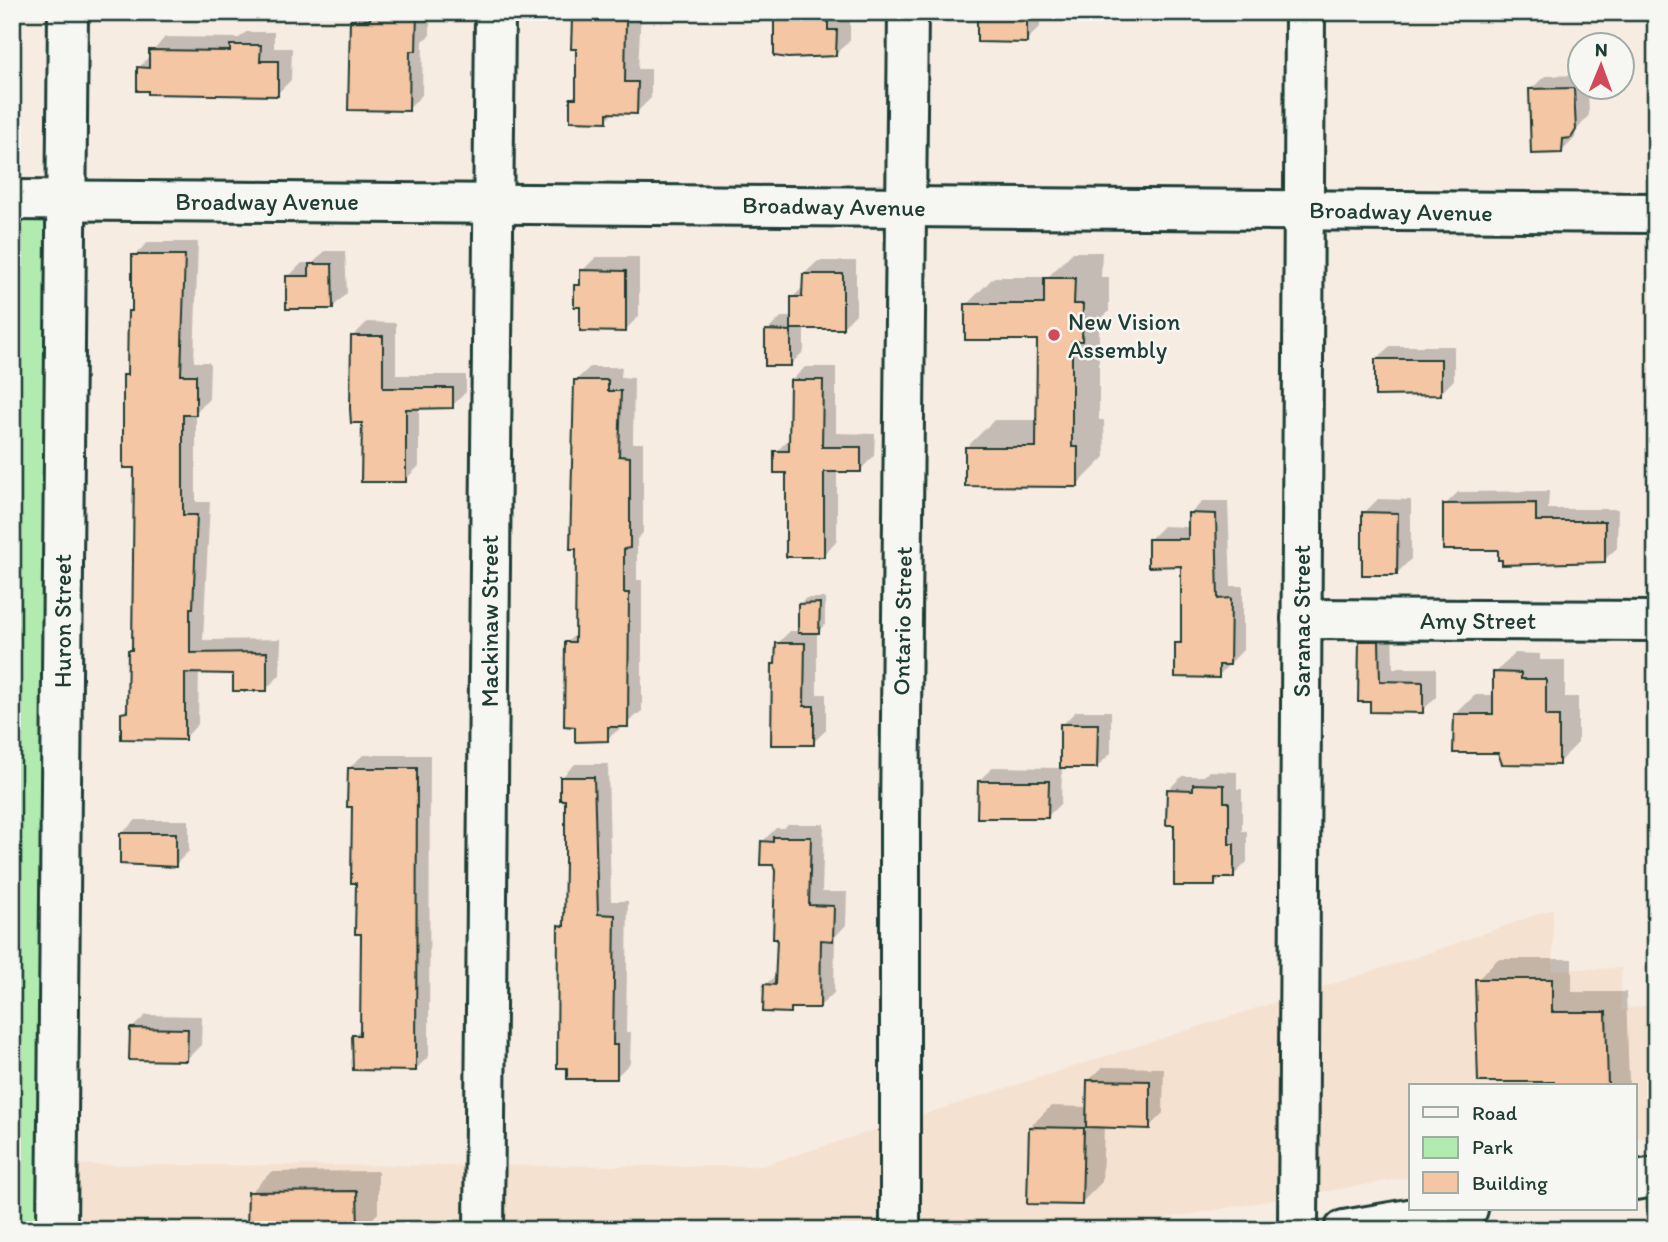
<svg xmlns="http://www.w3.org/2000/svg" width="1668" height="1242" viewBox="0 0 1668 1242" font-family="Itim,sans-serif">
  <style>
    .built { fill: #f5e1cf }
    .green { fill: #b1ebb0; stroke: #689472; stroke-width: 2 }
    .shadow { fill: #0003 }
    .building { fill: #f4c6a3; stroke: #1f3d34; stroke-width: 2 }
    .lines { fill: none; stroke-linecap: round; stroke-linejoin: round }
    .minor-casing { stroke: #1f3d34; stroke-width: 44 }
    .major-casing { stroke: #1f3d34; stroke-width: 44 }
    .minor { stroke: #f6f6f2; stroke-width: 38 }
    .major { stroke: #f6f6f2; stroke-width: 38 }
    .poi-dot { fill: #d1495b; stroke: #f6f6f2; stroke-width: 2.5 }
    .labels { text-anchor: middle; dominant-baseline: central; stroke-width: 5; stroke-linejoin: round; paint-order: stroke }
    .street-label { font-size: 24px; fill: #1f3d34; stroke: #f6f6f2 }
    .poi-label { font-size: 24px; fill: #1f3d34; stroke: #f6f6f2; text-anchor: start }
  </style>
  <rect width="100%" height="100%" fill="#f6ece2"/>
  <filter id="ink" filterUnits="userSpaceOnUse"><feTurbulence type="fractalNoise" baseFrequency=".0143" numOctaves="2"/><feDisplacementMap in="SourceGraphic" scale="14" xChannelSelector="R" yChannelSelector="G"/><feConvolveMatrix kernelMatrix="1 2 1 2 8 2 1 2 1" color-interpolation-filters="sRGB"/></filter>
  <g filter="url(#ink)">
    <g class="built">
      <polygon points="1553,909 1553,970 1621,968 1621,1010 1656,1004 1656,1136 1635,1139 1635,1086 1411,1086 1411,1177 1096,1230 43,1230 45,1165 762,1166 1417,957"/>
      <polygon points="1656,1218 1656,1230 1586,1230"/>
    </g>
    <polygon class="green" points="12,213 51,213 43,1230 12,1230"/>
    <g class="shadow">
      <polygon points="360,12 430,12 430,35 423,41 422,95 408,109 352,21"/>
      <polygon points="573,12 641,12 638,69 651,69 651,98 637,112 615,111 606,120 572,98 577,93 578,48 573,48"/>
      <polygon points="781,12 841,12 841,16 850,17 850,40 836,54 776,19"/>
      <polygon points="985,12 1040,12 1040,27 1026,41 978,19"/>
      <polygon points="246,32 274,32 274,48 292,48 291,80 277,94 139,68 165,37 239,38"/>
      <polygon points="1580,75 1580,88 1588,88 1589,115 1576,131 1575,138 1561,152 1531,89 1545,76"/>
      <polygon points="148,242 198,242 194,362 209,362 210,364 209,399 196,412 196,502 210,502 203,640 281,639 280,675 266,689 235,673 199,672 198,724 185,738 122,713 128,707 129,650 134,646 136,466 125,375 129,371 134,256"/>
      <polygon points="325,251 345,251 347,293 333,307 288,277 302,263 313,263"/>
      <polygon points="1073,252 1102,252 1101,277 1109,277 1109,311 1099,321 1099,420 1104,420 1105,457 1077,485 967,447 994,420 1038,420 1038,339 967,304 994,277 1048,277"/>
      <polygon points="596,257 639,257 639,316 625,330 582,306 576,286 582,280 582,271"/>
      <polygon points="818,261 856,261 856,314 842,328 804,327 804,351 790,365 767,331 781,317 793,317 793,297 804,286 804,274"/>
      <polygon points="367,322 396,323 396,375 466,375 466,392 452,406 419,407 419,466 405,480 363,421 353,336"/>
      <polygon points="1390,346 1454,346 1454,380 1440,394 1376,360"/>
      <polygon points="590,367 622,367 621,377 634,378 633,443 643,443 643,533 637,539 637,580 642,580 642,711 607,739 567,642 577,633 576,380"/>
      <polygon points="805,367 836,367 836,433 875,434 874,456 860,470 837,470 837,541 823,555 788,472 776,452 790,438 791,381"/>
      <polygon points="1549,491 1548,509 1618,509 1617,548 1604,560 1500,548 1445,505 1458,492"/>
      <polygon points="1378,499 1411,500 1411,559 1397,573 1364,513"/>
      <polygon points="1203,501 1228,501 1231,586 1243,586 1243,650 1218,676 1177,644 1183,637 1183,565 1150,539 1163,526 1189,527 1190,514"/>
      <polygon points="806,598 825,598 825,625 817,631 817,694 826,694 826,730 813,743 774,665 777,662 777,644 790,631 800,631 800,604"/>
      <polygon points="1374,628 1392,628 1393,668 1436,668 1436,697 1422,711 1372,710 1360,642"/>
      <polygon points="1515,653 1540,654 1540,660 1565,660 1565,697 1578,697 1578,743 1558,763 1499,751 1455,715 1475,695 1495,695 1495,673"/>
      <polygon points="1076,711 1111,711 1111,753 1097,767 1062,766 1061,803 1047,817 979,781 993,767 1061,768 1062,725"/>
      <polygon points="363,755 430,755 429,1056 415,1070 354,1035 362,1028 362,933 349,768"/>
      <polygon points="575,764 608,764 611,901 628,901 626,1032 631,1032 630,1063 616,1077 560,926 565,921 566,798 561,778"/>
      <polygon points="1209,771 1237,772 1237,789 1242,789 1242,831 1247,831 1247,862 1233,876 1223,876 1215,884 1176,823 1168,790 1182,776 1204,776"/>
      <polygon points="136,820 189,820 189,851 175,865 122,833"/>
      <polygon points="788,824 824,824 822,892 847,892 846,925 835,937 834,993 820,1006 795,1006 790,1011 765,985 777,974 776,871 762,842 776,828 784,828"/>
      <polygon points="1498,959 1572,959 1572,992 1626,992 1629,1083 1626,1086 1556,1086 1556,1080 1477,980"/>
      <polygon points="146,1015 202,1016 201,1045 187,1059 132,1028"/>
      <polygon points="1103,1067 1164,1068 1163,1113 1149,1127 1104,1126 1102,1182 1081,1203 1030,1127 1051,1106 1088,1107 1089,1080"/>
      <polygon points="378,1171 378,1213 362,1230 249,1230 250,1193 271,1172"/>
    </g>
    <g class="building">
      <polygon points="371,12 417,12 416,51 410,51 409,111 348,110 350,20 370,20"/>
      <polygon points="987,12 1027,12 1027,43 977,42 977,18 986,19"/>
      <polygon points="774,18 828,19 828,30 837,30 836,56 788,58 774,56"/>
      <polygon points="572,19 626,20 625,82 638,82 637,114 607,113 607,122 570,121 570,98 576,98 576,49 571,49"/>
      <polygon points="230,45 261,45 260,61 278,61 278,96 148,94 148,91 137,91 137,67 149,68 149,50 230,51"/>
      <polygon points="1574,88 1576,130 1571,138 1563,139 1562,153 1531,154 1529,89"/>
      <polygon points="132,255 185,255 181,375 196,375 196,415 183,415 183,515 197,515 193,608 190,608 190,653 267,652 267,691 233,691 233,674 185,673 185,740 121,739 121,713 127,712 128,650 132,650 134,468 123,468 123,375 127,375 128,311 132,311"/>
      <polygon points="309,264 332,264 333,309 286,309 286,276 309,276"/>
      <polygon points="580,270 626,271 626,332 580,331 580,307 574,307 574,285 580,285"/>
      <polygon points="803,274 843,274 843,329 791,329 791,297 802,297"/>
      <polygon points="1044,278 1075,278 1074,304 1083,304 1082,341 1072,341 1072,447 1078,447 1078,487 965,486 965,447 1036,447 1037,340 965,340 965,304 1044,304"/>
      <polygon points="765,330 791,331 791,366 765,366"/>
      <polygon points="351,336 383,336 383,388 453,388 453,408 406,409 406,482 361,482 362,423 351,423 350,409"/>
      <polygon points="1375,359 1441,359 1441,395 1375,396"/>
      <polygon points="574,380 608,380 608,391 621,391 619,456 630,457 630,548 624,549 624,593 629,593 628,727 608,727 608,741 575,742 575,727 564,726 565,642 575,642 576,549 570,549"/>
      <polygon points="790,380 823,380 822,447 861,447 861,472 824,472 824,557 786,557 786,473 774,473 774,451 789,451"/>
      <polygon points="1536,503 1536,521 1605,521 1605,562 1502,565 1502,560 1498,560 1498,550 1443,550 1443,504"/>
      <polygon points="1362,512 1398,513 1397,575 1362,575"/>
      <polygon points="1188,513 1216,514 1218,599 1231,598 1230,665 1219,665 1219,678 1175,677 1175,643 1181,643 1181,566 1148,567 1148,539 1188,539"/>
      <polygon points="820,603 819,633 798,633 798,604"/>
      <polygon points="1359,641 1379,641 1380,681 1423,682 1423,713 1370,712 1370,702 1358,702"/>
      <polygon points="776,643 805,643 804,706 814,706 814,745 771,745 772,664 775,664"/>
      <polygon points="1493,672 1521,673 1521,679 1546,679 1546,716 1559,716 1559,765 1502,764 1498,753 1453,753 1454,714 1493,714"/>
      <polygon points="1060,724 1098,724 1097,768 1060,768"/>
      <polygon points="348,768 417,768 416,1071 353,1070 352,1035 360,1035 361,934 355,934 356,883 351,883 352,807 347,807"/>
      <polygon points="560,777 594,777 598,914 615,915 613,1045 617,1045 617,1079 567,1079 567,1068 557,1068 558,925 564,926 565,863 565,800 560,800"/>
      <polygon points="978,781 1049,781 1048,818 977,818"/>
      <polygon points="1193,784 1224,785 1224,802 1229,802 1229,844 1234,844 1234,878 1215,878 1215,886 1174,886 1174,825 1166,825 1167,789 1193,790"/>
      <polygon points="120,833 176,833 176,867 120,864"/>
      <polygon points="773,837 811,837 809,905 834,906 833,941 821,940 820,1008 791,1008 791,1013 763,1012 764,984 775,985 777,939 773,939 775,871 773,865 760,865 761,841 773,842"/>
      <polygon points="1475,979 1552,979 1552,1012 1606,1012 1608,1086 1554,1086 1554,1082 1478,1082"/>
      <polygon points="130,1028 188,1029 187,1061 129,1060"/>
      <polygon points="1087,1080 1150,1081 1150,1129 1086,1127"/>
      <polygon points="1029,1127 1084,1128 1082,1205 1027,1204"/>
      <polygon points="357,1191 358,1230 247,1230 248,1192"/>
    </g>
    <g class="lines">
      <defs>
        <g id="minor">
          <polyline points="12,200 1656,213"/>
          <polyline points="1301,619 1656,621"/>
          <polyline points="57,1230 68,12"/>
          <polyline points="484,1230 495,12"/>
          <polyline points="900,1230 900,820 908,12"/>
          <polyline points="1298,1230 1305,12"/>
        </g>
        <g id="major">
          <polyline points="1635,1180 1656,1177"/>
          <polyline points="1344,1230 1468,1209"/>
        </g>
      </defs>
      <use href="#minor" class="minor-casing"/>
      <use href="#major" class="major-casing"/>
      <use href="#minor" class="minor"/>
      <use href="#major" class="major"/>
    </g>
  </g>
  <circle class="poi-dot" cx="1054" cy="335" r="7"/>
  <g class="labels">
    <g class="street-label">
      <text x="267" y="201">Broadway Avenue</text>
      <text transform="translate(834 206) rotate(1)">Broadway Avenue</text>
      <text transform="translate(1401 211) rotate(1)">Broadway Avenue</text>
      <text x="1478" y="620">Amy Street</text>
      <text transform="translate(62 621) rotate(-90)">Huron Street</text>
      <text transform="translate(489 621) rotate(-90)">Mackinaw Street</text>
      <text transform="translate(902 621) rotate(-89)">Ontario Street</text>
      <text transform="translate(1301 621) rotate(-90)">Saranac Street</text>
    </g>
    <g class="poi-label">
      <text x="1068" y="321">New Vision<tspan x="1068" dy="28">Assembly</tspan></text>
    </g>
  </g>
  <rect width="1668" height="1242" fill="none" stroke="#f6f6f2" stroke-width="42"/>
  <rect x="21" y="21" width="1626" height="1200" fill="none" stroke="#1f3d34" stroke-width="2.5" filter="url(#ink)"/>
  <rect x="1409" y="1084" width="228" height="126" fill="#f6f6f2" stroke="#a0aca6" stroke-width="2"/>
  <rect x="1423" y="1107" width="35" height="10" fill="#f6f6f2" stroke="#a0aca6" stroke-width="2"/>
  <text x="1472" y="1120" font-size="21" fill="#1f3d34">Road</text>
  <rect x="1423" y="1137" width="35" height="21" fill="#b1ebb0" stroke="#a0aca6" stroke-width="2"/>
  <text x="1472" y="1154" font-size="21" fill="#1f3d34">Park</text>
  <rect x="1423" y="1172" width="35" height="21" fill="#f4c6a3" stroke="#a0aca6" stroke-width="2"/>
  <text x="1472" y="1190" font-size="21" fill="#1f3d34">Building</text>
  <g transform="translate(1601 66) rotate(1)"><circle r="33" fill="#f6f6f2" stroke="#a0aca6" stroke-width="2"/>
  <path d="M0-5L12 26L0 18L-12 26Z" fill="#d1495b"/>
  <text y="-10" font-size="19" font-weight="bold" text-anchor="middle" fill="#1f3d34">N</text>
  </g>
</svg>
